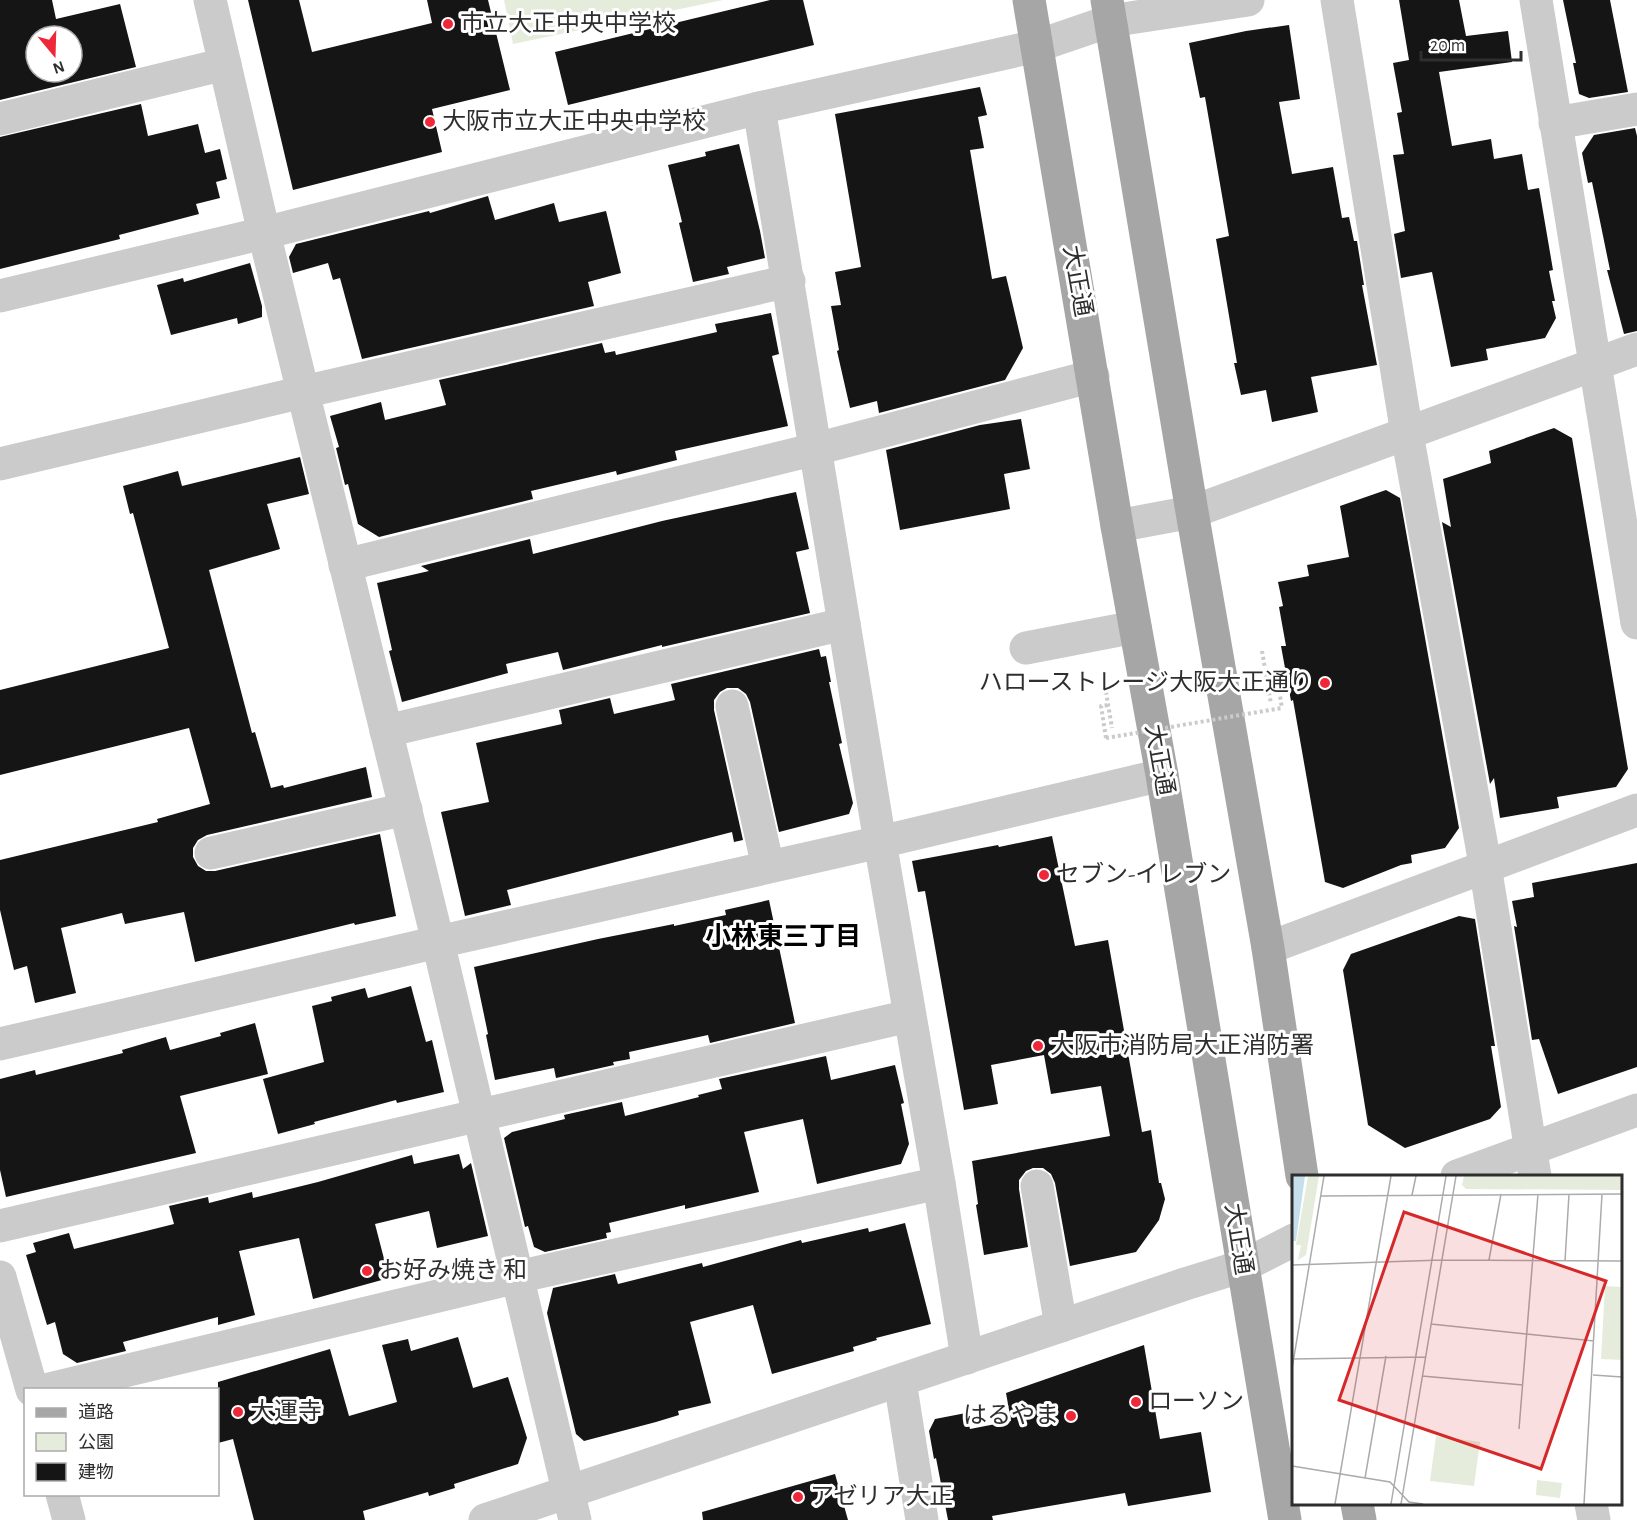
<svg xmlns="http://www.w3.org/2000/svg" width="1637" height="1520" viewBox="0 0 1637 1520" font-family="'Alegreya Sans','Noto Sans JP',sans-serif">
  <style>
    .green { fill: #e5ecdb }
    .building { fill: #151515; fill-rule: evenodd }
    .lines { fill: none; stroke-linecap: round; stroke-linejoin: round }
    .path { stroke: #cbcbcb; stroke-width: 4; stroke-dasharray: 3 3; stroke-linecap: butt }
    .minor { stroke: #cbcbcb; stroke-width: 33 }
    .major { stroke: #a6a6a6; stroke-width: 33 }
    .path-bridge { stroke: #cbcbcb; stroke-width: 4; stroke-dasharray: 3 3; stroke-linecap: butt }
    .poi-dot { fill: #ee2739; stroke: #fff; stroke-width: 2 }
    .labels { text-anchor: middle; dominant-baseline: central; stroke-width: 6; stroke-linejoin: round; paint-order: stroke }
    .poi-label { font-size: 24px; fill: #2e2e2e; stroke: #fff; text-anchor: start }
    .street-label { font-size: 24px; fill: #2e2e2e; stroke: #fff }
    .neighbourhood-label { font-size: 26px; font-weight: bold; fill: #000; stroke: #fff }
    .inset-road { fill: none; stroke: #ababab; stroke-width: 1.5 }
    .view { fill: #d62828; fill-opacity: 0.15; stroke: #d62828; stroke-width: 3 }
    .inset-edge { fill: none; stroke: #2e2e2e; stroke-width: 3 }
  </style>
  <rect width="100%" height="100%" fill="#fff"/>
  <polygon class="green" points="504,0 723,0 513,44"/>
  <g class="building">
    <path d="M0 0H52L56 19 120 4 136 67 0 100ZM36 36H72V72H36Z"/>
    <polygon points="248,0 299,0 312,52 432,23 427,0 488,0 510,90 432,109 442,152 293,190"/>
    <polygon points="770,0 803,0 814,45 568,105 555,52"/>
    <polygon points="1399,0 1459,0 1466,36 1508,31 1512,62 1439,72 1452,146 1491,139 1494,159 1522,154 1528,190 1539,188 1553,270 1549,271 1555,301 1552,301 1556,318 1545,338 1486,349 1488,360 1451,367 1432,272 1401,278 1394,234 1405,231 1393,155 1404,154 1397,113 1402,112 1393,63 1409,60"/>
    <polygon points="1563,0 1610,0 1628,92 1589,98 1579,94 1573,63 1576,63"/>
    <polygon points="1289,25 1300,99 1279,102 1292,174 1333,167 1342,218 1349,217 1354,241 1357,241 1364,285 1362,285 1377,365 1311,377 1318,412 1272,422 1266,390 1241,395 1234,363 1237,363 1216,239 1229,236 1205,97 1200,98 1189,43 1246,31"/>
    <polygon points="980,87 987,115 978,117 984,148 970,150 992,279 1006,276 1023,348 1005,380 879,413 877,401 850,408 837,351 839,350 831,306 841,305 835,272 861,267 835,114"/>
    <polygon points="141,104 148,136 198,124 205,153 220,149 227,179 216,182 220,198 196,204 199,214 119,235 120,239 0,269 0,137"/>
    <polygon points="1635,128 1637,136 1637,331 1624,334 1607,270 1610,270 1592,182 1588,183 1582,153 1594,135"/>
    <polygon points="739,144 760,231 765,258 727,267 729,274 693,282 679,223 682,222 668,165 706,156 705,152"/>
    <polygon points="488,196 495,220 554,203 559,222 606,211 621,273 588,282 594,306 362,359 340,278 333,280 328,263 293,273 289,257 296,244 429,211 430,213"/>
    <polygon points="250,263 262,306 262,317 238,324 237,318 171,335 157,285 183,278 184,282"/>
    <polygon points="771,313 779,354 772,356 788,426 675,451 677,460 617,475 616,471 531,491 533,499 379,537 358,524 348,484 345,485 336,448 339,447 330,416 381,402 385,420 446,405 439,380 602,343 605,353 615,351 616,355 717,332 715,324"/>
    <polygon points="1021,419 1030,469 1004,474 1010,509 900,530 886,450 980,425"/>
    <polygon points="1554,428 1572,438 1628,769 1616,787 1557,797 1559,808 1500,818 1494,778 1490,784 1442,522 1451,527 1443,479 1491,463 1489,451"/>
    <polygon points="300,457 309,494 267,504 280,549 209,570 252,733 255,732 271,788 283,785 284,788 366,767 372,797 207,835 198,840 193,848 193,857 198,866 206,871 215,871 380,834 396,916 355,925 354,923 195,962 184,912 125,924 122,913 61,928 76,993 35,1003 27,966 14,970 0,910 0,860 158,822 157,819 210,804 189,728 0,775 0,690 169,648 133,513 130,514 123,486 178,471 182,486"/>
    <polygon points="1386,490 1400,498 1459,828 1445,848 1411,855 1412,863 1401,865 1343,888 1325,882 1293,700 1291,701 1281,646 1286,646 1279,607 1283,606 1278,582 1309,576 1307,565 1349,557 1340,506"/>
    <polygon points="796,492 809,549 796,552 810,613 662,647 662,645 563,670 558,652 506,664 508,673 402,702 389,651 392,650 377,583 429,571 421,566 530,539 533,554 662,521"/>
    <polygon points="819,649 821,657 826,656 831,682 829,682 842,743 839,744 853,803 849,814 779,832 750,702 746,694 738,688 727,688 720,692 714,700 714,710 743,840 734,842 732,832 507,890 511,905 465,916 441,812 489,802 476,743 562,724 559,710 610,698 614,714 675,700 671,684"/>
    <polygon points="1052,836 1075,946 1108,940 1142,1132 1151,1130 1159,1183 1161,1183 1165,1199 1159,1220 1136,1252 1070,1266 1055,1183 1051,1174 1043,1168 1033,1168 1026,1171 1019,1180 1019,1189 1028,1247 984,1255 976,1205 978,1204 972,1161 1110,1136 1101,1086 1051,1094 1044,1055 991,1065 998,1104 964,1110 925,891 918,892 912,861 998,845 999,847"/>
    <polygon points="1637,863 1637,1067 1558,1094 1539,1039 1532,1040 1514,926 1517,927 1512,901 1534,897 1532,883"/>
    <polygon points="769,900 795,1023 710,1043 708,1035 629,1052 630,1059 613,1062 614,1065 556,1078 554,1068 495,1080 486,1035 488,1034 474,967 598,939 674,924 674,926 726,915 725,910"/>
    <polygon points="1459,916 1475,919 1495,1046 1491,1046 1501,1107 1490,1119 1405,1148 1368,1125 1343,970 1351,954"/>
    <polygon points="411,986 426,1042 432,1040 444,1092 397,1103 396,1100 314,1122 315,1124 278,1134 263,1079 324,1062 312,1006 332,1001 331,997 365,988 368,998"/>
    <polygon points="255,1023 268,1074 180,1096 196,1153 6,1197 0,1170 0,1079 35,1070 36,1075 123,1053 122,1050 166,1037 170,1050 221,1036 220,1033"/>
    <polygon points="826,1056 831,1080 895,1065 904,1103 901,1104 909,1144 901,1164 817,1184 803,1119 744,1132 759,1192 685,1209 685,1205 609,1223 611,1232 606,1233 607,1238 545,1252 534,1247 528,1226 525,1227 504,1138 512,1132 565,1119 564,1115 622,1102 625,1116 699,1097 698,1095 722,1089 719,1079"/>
    <polygon points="459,1154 463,1169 471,1163 488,1236 437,1248 429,1211 375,1224 389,1278 313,1299 299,1238 239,1251 255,1315 218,1325 218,1317 123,1342 126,1351 77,1363 63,1354 55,1322 47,1325 26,1255 36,1252 33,1243 69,1233 74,1249 174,1224 169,1206 208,1197 209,1203 252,1192 253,1198 318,1182 412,1155 414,1164"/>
    <polygon points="905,1223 931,1324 876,1338 877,1340 853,1347 854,1351 772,1374 753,1305 690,1322 711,1403 678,1411 679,1415 656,1422 584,1441 576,1434 547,1313 553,1288 615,1274 618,1284 702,1263 703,1267 801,1240 802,1243 868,1228 869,1232"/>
    <polygon points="458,1337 473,1388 508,1377 527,1438 518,1464 454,1484 455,1488 429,1496 428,1492 363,1511 365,1520 254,1520 233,1439 218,1443 218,1382 330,1349 349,1416 397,1402 382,1345 408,1339 411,1351"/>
    <polygon points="1144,1345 1160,1439 1201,1432 1211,1492 1128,1506 1125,1493 992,1516 993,1520 948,1520 936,1458 934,1459 929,1431 935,1419 966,1413 970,1429 1011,1421 1006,1393"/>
    <polygon points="835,1474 848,1520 703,1520 702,1512"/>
  </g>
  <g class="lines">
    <g class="path">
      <polyline points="1262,651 1271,704"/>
      <polyline points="1103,674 1112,728"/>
      <polyline points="1266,679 1277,678 1282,708"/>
      <polyline points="1106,738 1101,706 1109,705"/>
    </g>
    <g class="minor">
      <polyline points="210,0 264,233 438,942 575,1520"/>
      <polyline points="1337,0 1407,434 1482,847 1535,1176"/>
      <polyline points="1536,0 1637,623"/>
      <polyline points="759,108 880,842 939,1183 967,1358"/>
      <polyline points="0,119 225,64"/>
      <polyline points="1555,123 1637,109"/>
      <polyline points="0,296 264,233 759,108 1037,46 1110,21 1248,0"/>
      <polyline points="0,464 303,392 789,281"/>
      <polyline points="1117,526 1192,512 1637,349"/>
      <polyline points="345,565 816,449 1093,376"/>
      <polyline points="1026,648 1135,627"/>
      <polyline points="732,706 768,867"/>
      <polyline points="386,731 844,624"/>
      <polyline points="211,853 406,809"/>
      <polyline points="1268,948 1637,810"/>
      <polyline points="0,1044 438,942 880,842 1162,775"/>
      <polyline points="1457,1176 1637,1110"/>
      <polyline points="1037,1186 1061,1326"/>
      <polyline points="0,1226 909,1016"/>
      <polyline points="0,1277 32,1390"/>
      <polyline points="900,1381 922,1520"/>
      <polyline points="45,1390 517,1277 939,1183"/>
      <polyline points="62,1494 69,1520"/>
      <polyline points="1591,1504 1594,1520"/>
      <polyline points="485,1520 1185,1284 1243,1266 1294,1240"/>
    </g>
    <g class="major">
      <polyline points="1029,0 1117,526 1162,775 1285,1520"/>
      <polyline points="1107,0 1192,512 1268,948 1302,1176"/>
      <polyline points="1357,1504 1360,1520"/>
    </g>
    <polyline class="path-bridge" points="1106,738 1282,708"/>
  </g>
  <g class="poi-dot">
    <circle cx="448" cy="24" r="6"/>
    <circle cx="430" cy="122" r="6"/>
    <circle cx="1325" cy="683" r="6"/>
    <circle cx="1044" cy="875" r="6"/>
    <circle cx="1038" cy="1046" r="6"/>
    <circle cx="367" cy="1271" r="6"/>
    <circle cx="1136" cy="1402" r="6"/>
    <circle cx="238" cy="1412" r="6"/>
    <circle cx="1071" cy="1416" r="6"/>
    <circle cx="798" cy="1497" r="6"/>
  </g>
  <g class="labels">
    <g class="poi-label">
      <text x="460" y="24">市立大正中央中学校</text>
      <text x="442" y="122">大阪市立大正中央中学校</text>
      <text x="1313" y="683" text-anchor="end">ハローストレージ大阪大正通り</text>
      <text x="1056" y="875">セブン-イレブン</text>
      <text x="1050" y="1046">大阪市消防局大正消防署</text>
      <text x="379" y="1271">お好み焼き 和</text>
      <text x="1148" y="1402">ローソン</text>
      <text x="250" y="1412">大運寺</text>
      <text x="1059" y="1416" text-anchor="end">はるやま</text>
      <text x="810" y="1497">アゼリア大正</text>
    </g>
    <g class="street-label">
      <text transform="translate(1077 281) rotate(80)">大正通</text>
      <text transform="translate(1159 760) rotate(80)">大正通</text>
      <text transform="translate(1238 1239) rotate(81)">大正通</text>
    </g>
    <g class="neighbourhood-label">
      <text x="783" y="937">小林東三丁目</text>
    </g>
  </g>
  <g transform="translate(1292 1175)">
    <rect width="330" height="330" fill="#fff"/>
    <path d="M16 1H27L14 80 6 85 9 70H4ZM172 1H330V15L174 14 170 10ZM313 111 330 112V185L309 184ZM144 261 188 267 182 311 138 306ZM245 305 270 308 268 323 244 320Z" fill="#e5ecdb"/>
    <path d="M0 1H13L4 66H0Z" fill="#c6dfed"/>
    <path class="inset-road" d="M120 20 124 1M29 21 330 19M197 85 209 19M273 86 277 19M0 90 150 85 330 86M139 149 302 166M0 184 134 182M0 194 32 1M301 200 330 202M130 201 231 210M227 254 246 19M0 291 98 307 117 327 131 329M73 303 94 181M43 329 99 1M99 329 154 1M109 329 164 1M292 329 310 19"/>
    <path class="view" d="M112 37 314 106 249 294 47 225Z"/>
    <rect width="330" height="330" class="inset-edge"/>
  </g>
  <rect x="24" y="1388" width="195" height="108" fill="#ffffff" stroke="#ababab" stroke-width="1.5"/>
  <rect x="36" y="1408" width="30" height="9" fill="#a6a6a6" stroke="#ababab" stroke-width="1.5"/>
  <text x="78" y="1418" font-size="18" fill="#2e2e2e">道路</text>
  <rect x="36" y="1433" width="30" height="18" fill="#e5ecdb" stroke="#ababab" stroke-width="1.5"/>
  <text x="78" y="1448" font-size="18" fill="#2e2e2e">公園</text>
  <rect x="36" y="1463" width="30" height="18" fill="#151515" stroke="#ababab" stroke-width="1.5"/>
  <text x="78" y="1478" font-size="18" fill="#2e2e2e">建物</text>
  <g transform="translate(54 54) rotate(161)"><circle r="28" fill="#ffffff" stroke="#ababab" stroke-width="1.5"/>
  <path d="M0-4.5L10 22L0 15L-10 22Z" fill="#ee2739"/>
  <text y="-9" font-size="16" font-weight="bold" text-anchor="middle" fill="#2e2e2e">N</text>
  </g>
  <path d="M1421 51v9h100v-9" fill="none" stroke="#2e2e2e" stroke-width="3"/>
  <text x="1430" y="51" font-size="18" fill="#2e2e2e" stroke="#ffffff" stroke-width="4.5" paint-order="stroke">20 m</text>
</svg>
